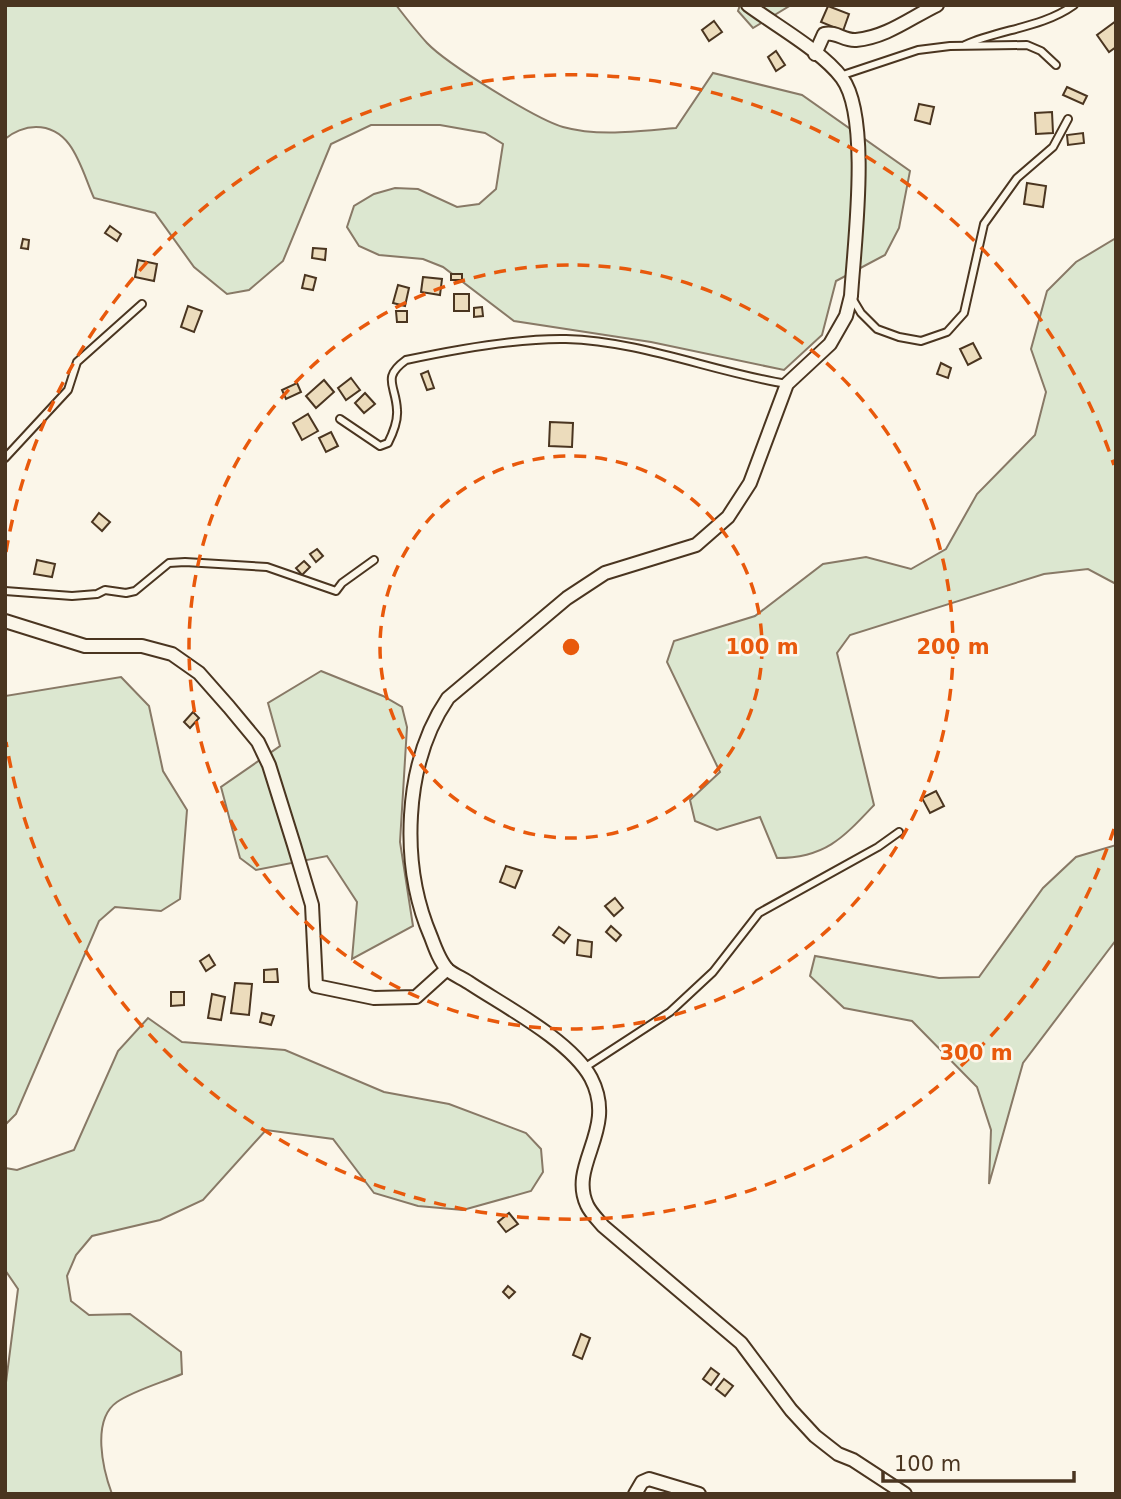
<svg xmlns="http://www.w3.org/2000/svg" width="1121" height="1499" viewBox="0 0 1121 1499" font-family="'DejaVu Sans',sans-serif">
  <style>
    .green { fill: #dce7d0; stroke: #887966; stroke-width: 2 }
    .building { fill: #ecdcbc; stroke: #4a3520; stroke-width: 2 }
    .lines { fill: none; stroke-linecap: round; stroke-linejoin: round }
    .service-casing { stroke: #4a3520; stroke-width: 10 }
    .minor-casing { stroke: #4a3520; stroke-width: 16 }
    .service { stroke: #fbf6e9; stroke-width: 6 }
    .minor { stroke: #fbf6e9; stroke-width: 12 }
    .ring { fill: none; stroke: #e8590c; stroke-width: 3.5; stroke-dasharray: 12 9 }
    .centre { fill: #e8590c; stroke: #fbf6e9; stroke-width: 3.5 }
    .ring-label { font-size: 21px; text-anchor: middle; font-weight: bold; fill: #e8590c; stroke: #fbf6e9; stroke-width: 5; stroke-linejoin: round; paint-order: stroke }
  </style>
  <rect width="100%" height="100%" fill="#fbf6e9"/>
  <g class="green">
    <path d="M5 5H396C406 18 416 31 427 43 447 64 536 119 563 127 599 137 639 131 676 128L713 73 802 95 910 171 899 228 885 255 836 281 822 335 784 370 651 342 514 321 443 267 423 259 379 255 359 246 347 227 354 206 374 194 395 188 418 189 457 207 479 204 496 189 503 144 485 133 440 125H371L331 144 283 261 249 290 227 294 194 267 155 213 94 198C81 169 73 127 36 127 25 127 13 132 5 139Z"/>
    <polygon points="740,5 791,5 753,28 738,11"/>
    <path d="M1116 238V584L1088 569 1044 574 850 635 837 653 874 805C843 838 825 858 777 858L760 817 717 830 695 821 690 800 720 772 667 662 674 641 755 616 823 564 866 557 911 569 946 549 977 494 1035 435 1046 392 1031 349 1047 291 1076 262Z"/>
    <polygon points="321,671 383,696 402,707 407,727 400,842 413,926 352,959 357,902 327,856 256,870 240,858 221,787 280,746 268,703"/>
    <polygon points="121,677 149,706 163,771 187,810 180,899 161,911 115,907 99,921 16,1114 5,1125 5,696"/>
    <polygon points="1116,845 1116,940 1023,1063 989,1184 991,1130 977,1087 912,1021 844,1008 810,976 815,956 939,978 979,977 1043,888 1076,857"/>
    <path d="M148 1018 182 1042 285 1050 384 1092 449 1104 526 1133 541 1149 543 1172 531 1191 463 1210 418 1206 374 1193 333 1139 266 1130 203 1200 160 1220 92 1236 76 1255 67 1276 71 1301 89 1315 130 1314 181 1352 182 1374C161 1383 135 1390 117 1402 91 1420 103 1470 112 1494H5V1390L18 1289 5 1270V1168L17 1170 74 1150 118 1051Z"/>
  </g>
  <g class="building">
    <polygon points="828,6 849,14 843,31 821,22"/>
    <polygon points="714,21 722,32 709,41 702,30"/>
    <polygon points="1116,21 1116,47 1109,52 1097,35"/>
    <polygon points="776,51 785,65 776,71 768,57"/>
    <polygon points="1067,87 1087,96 1083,104 1063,95"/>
    <polygon points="919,104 934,107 930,124 915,120"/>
    <polygon points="1052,112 1053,133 1036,134 1035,113"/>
    <polygon points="1083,133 1084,143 1068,145 1067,135"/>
    <polygon points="1027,183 1046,186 1043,207 1024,204"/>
    <polygon points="110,226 121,234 117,241 105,233"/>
    <polygon points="23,239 29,240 28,249 21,248"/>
    <polygon points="313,248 326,249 325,260 312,258"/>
    <polygon points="138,260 157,264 154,281 135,277"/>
    <rect x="451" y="274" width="11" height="6"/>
    <polygon points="305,275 316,278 313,290 302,288"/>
    <polygon points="423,277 442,279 440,295 421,292"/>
    <polygon points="398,285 409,288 405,306 393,303"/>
    <rect x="454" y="294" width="15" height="17"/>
    <polygon points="188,306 202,311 194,332 181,327"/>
    <polygon points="482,307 483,316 474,317 474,308"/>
    <polygon points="396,311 407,311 407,322 397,322"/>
    <polygon points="973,343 981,358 968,365 960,349"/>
    <polygon points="941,363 951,368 948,378 937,374"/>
    <polygon points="428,371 434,388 427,390 421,374"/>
    <polygon points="351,378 360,390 346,400 338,388"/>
    <polygon points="324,380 334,392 316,408 306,396"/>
    <polygon points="297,383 301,392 286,399 282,390"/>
    <polygon points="365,393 375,404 364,413 355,403"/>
    <polygon points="308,414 318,431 302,440 293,423"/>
    <polygon points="550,422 573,423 572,447 549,446"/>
    <polygon points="331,432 338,446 326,452 319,438"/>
    <polygon points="99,513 110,522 102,531 92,522"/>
    <polygon points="317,549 323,556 316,562 310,554"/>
    <polygon points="37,560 55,564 52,577 34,574"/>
    <polygon points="304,561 310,567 302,575 296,568"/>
    <polygon points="193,712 199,718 190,728 184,722"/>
    <polygon points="936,791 944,806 930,813 922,798"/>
    <polygon points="506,866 522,871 515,888 500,882"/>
    <polygon points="615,898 623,908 614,916 605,906"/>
    <polygon points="611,926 621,935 616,941 606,932"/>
    <polygon points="559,927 570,935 564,943 553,935"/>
    <polygon points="578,940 592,942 591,957 577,955"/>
    <polygon points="209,955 215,965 206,971 200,961"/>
    <polygon points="277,969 278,982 264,982 264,970"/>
    <polygon points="235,983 252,984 249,1015 231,1013"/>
    <polygon points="171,992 184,992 184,1005 171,1006"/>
    <polygon points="212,994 225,997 221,1020 208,1018"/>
    <polygon points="262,1013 274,1016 271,1025 260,1022"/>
    <polygon points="509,1213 518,1224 506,1232 498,1222"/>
    <polygon points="508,1286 515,1292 509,1298 503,1292"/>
    <polygon points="581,1334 590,1338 582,1359 573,1355"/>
    <polygon points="711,1368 719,1374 711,1385 703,1379"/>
    <polygon points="724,1379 733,1386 725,1396 716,1389"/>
  </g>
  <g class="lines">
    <defs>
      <g id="service">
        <path d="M965 45C1000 29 1042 28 1074 5"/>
        <polyline points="840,76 918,50 950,46 1027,45 1041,51 1056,65"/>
        <polyline points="852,298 861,313 877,329 899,337 921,341 947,332 964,313 984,224 1017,178 1053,147 1068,119"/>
        <path d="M340 419 380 446 388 443C393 433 398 421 397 410 396 385 381 378 406 360 453 350 518 338 566 339 641 341 713 372 787 384"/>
        <polyline points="5,458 68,390 77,362 142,304"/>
        <polyline points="5,591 72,596 97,594 105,590 126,593 135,591 169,563 185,562 267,567 336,591 342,583 374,560"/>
        <polyline points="584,1068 670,1012 713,972 759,913 878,847 899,832"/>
      </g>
      <g id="minor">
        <path d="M748 5C775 25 823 52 842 78 871 117 854 246 851 296L846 316 830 344 787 384 750 483 728 517 696 545 605 573 567 598 448 698C403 764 400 865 431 937 435 948 440 962 448 970 454 975 464 979 471 984 506 1007 571 1041 591 1078 618 1130 568 1164 587 1205 590 1212 598 1220 603 1226L741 1343 791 1410 815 1436 838 1454 853 1460 905 1494"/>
        <path d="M815 54 824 34C836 31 844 41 856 40 887 37 910 18 937 5"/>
        <polyline points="5,621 85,646 142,646 172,654 199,673 229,707 258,742 269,765 294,845 312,905 316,986 374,998 416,997 447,969"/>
        <polyline points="635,1494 642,1482 649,1479 699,1494"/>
      </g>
    </defs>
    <use href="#service" class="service-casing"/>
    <use href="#minor" class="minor-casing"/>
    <use href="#service" class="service"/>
    <use href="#minor" class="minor"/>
  </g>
  <g class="ring">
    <circle cx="571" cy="647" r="191"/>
    <circle cx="571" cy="647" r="382"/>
    <path d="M1114 829A573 573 0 0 1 6 742M6 552A573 573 0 0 1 1114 465"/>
  </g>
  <circle cx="571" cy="647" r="10" class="centre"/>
  <g class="ring-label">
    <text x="762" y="654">100 m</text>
    <text x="953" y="654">200 m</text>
    <text x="976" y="1060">300 m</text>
  </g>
  <rect width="1121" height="1499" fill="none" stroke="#4a3520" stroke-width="14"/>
  <path d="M883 1471v10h191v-10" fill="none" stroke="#4a3520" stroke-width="3.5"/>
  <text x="894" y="1471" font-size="21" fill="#4a3520" stroke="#fbf6e9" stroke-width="5" paint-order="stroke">100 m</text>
</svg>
